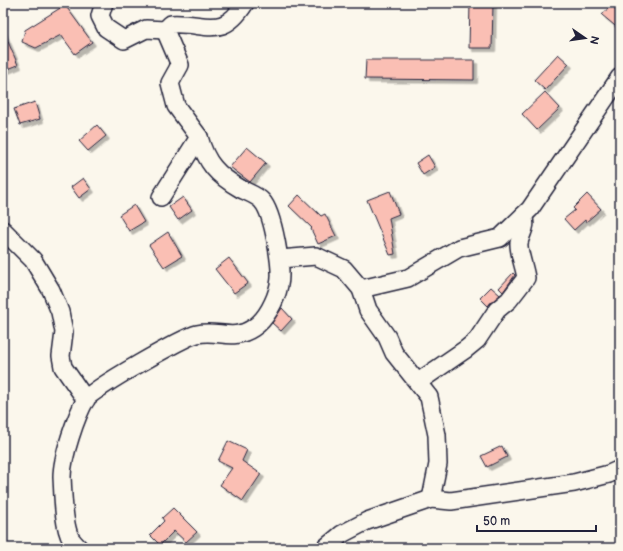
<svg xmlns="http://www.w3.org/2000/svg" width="623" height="551" viewBox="0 0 623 551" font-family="'Balsamiq Sans',sans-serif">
	<defs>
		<filter id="shadow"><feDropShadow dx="3.5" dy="3.5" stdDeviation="0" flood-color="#0004"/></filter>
	</defs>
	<rect width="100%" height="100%" fill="#fbf7ec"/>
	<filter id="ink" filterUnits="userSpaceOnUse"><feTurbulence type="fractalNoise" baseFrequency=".025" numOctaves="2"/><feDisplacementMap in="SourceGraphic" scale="8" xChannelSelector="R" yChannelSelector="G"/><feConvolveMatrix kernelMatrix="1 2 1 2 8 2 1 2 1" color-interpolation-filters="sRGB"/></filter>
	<g filter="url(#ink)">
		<g fill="#fabfb4" stroke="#22223b" filter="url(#shadow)">
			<polygon points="470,3 493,3 492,48 469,48"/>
			<polygon points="65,5 92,42 75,54 61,35 36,48 22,42 25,30"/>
			<polygon points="611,5 620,13 620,30 602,15"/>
			<polygon points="3,30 18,65 3,71"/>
			<polygon points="558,54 569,64 545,90 534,80"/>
			<polygon points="366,60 474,60 474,80 365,79"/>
			<polygon points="545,92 560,108 537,130 522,114"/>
			<polygon points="35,102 40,119 20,125 14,109"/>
			<polygon points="97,125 106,136 88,151 79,141"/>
			<polygon points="247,147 266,163 250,182 230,167"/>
			<polygon points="428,155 435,167 423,175 416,163"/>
			<polygon points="83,178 91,189 79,198 71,187"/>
			<polygon points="390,191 399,214 389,218 395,254 390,255 367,200"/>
			<polygon points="587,194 601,209 586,222 585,220 574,230 564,219 575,210 573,208"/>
			<polygon points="299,195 321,216 325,214 336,236 318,244 311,229 312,228 289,206"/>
			<polygon points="183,197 192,210 178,220 169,207"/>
			<polygon points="134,205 144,222 129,231 119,215"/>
			<polygon points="168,232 182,256 164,267 149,245"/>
			<polygon points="229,258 248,283 234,293 215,269"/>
			<polygon points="513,273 515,275 503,292 499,288"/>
			<polygon points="491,287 500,295 488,306 480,298"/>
			<polygon points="282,308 292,319 281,331 272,323"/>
			<polygon points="228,441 247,450 242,461 261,474 243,501 220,485 232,468 218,461"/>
			<polygon points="502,446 507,457 487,467 481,456"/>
			<polygon points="173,508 197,532 186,542 174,531 160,545 150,535 164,521 162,518"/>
		</g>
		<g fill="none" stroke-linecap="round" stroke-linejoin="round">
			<g stroke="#22223b" stroke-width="20">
				<g id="street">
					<polyline points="104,3 100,16 106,28 124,40 146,29 165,30"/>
					<path d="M161,197L199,137L176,106L170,83L180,65L165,30L171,24C207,22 222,40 245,3"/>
					<polyline points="3,230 33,260 51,290 60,312 64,332 61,356 63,367 86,400"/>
					<polyline points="280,259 316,256 344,269 361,289 368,310 387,337 394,353 429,397 437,435 438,464 431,499"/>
					<polyline points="361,289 408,278 459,248 500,238 530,209 620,77"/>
					<path d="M418,382L466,349L477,340L497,310L509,300L526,278C525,269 518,251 519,243C521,232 528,227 523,216"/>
					<path d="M79,548C76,545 73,542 71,539C63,526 63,492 62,477C62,457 76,416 86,399C92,389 184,337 197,334C218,329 232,342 253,328C266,320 276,300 279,285C283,269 273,213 262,201C258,196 247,192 241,189C217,175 206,163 199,137"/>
					<polyline points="325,548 342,534 367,521 431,499 451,501 574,483 609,474 620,469"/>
				</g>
			</g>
			<use href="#street" stroke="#fbf7ec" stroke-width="17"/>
		</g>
	</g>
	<rect width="623" height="551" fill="none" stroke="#fbf7ec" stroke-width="16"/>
	<rect x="8" y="8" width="607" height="535" fill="none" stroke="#22223b" stroke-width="1.5" filter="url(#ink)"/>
	<g transform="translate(585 38) rotate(103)" stroke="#fbf7ec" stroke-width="3" paint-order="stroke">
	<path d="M0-3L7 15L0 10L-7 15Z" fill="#22223b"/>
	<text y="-6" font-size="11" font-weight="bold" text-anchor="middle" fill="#22223b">N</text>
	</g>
	<path d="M477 525v6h119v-6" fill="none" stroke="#22223b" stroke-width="2"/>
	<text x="483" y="525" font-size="12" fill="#22223b" stroke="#fbf7ec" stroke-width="3" paint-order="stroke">50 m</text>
</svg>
